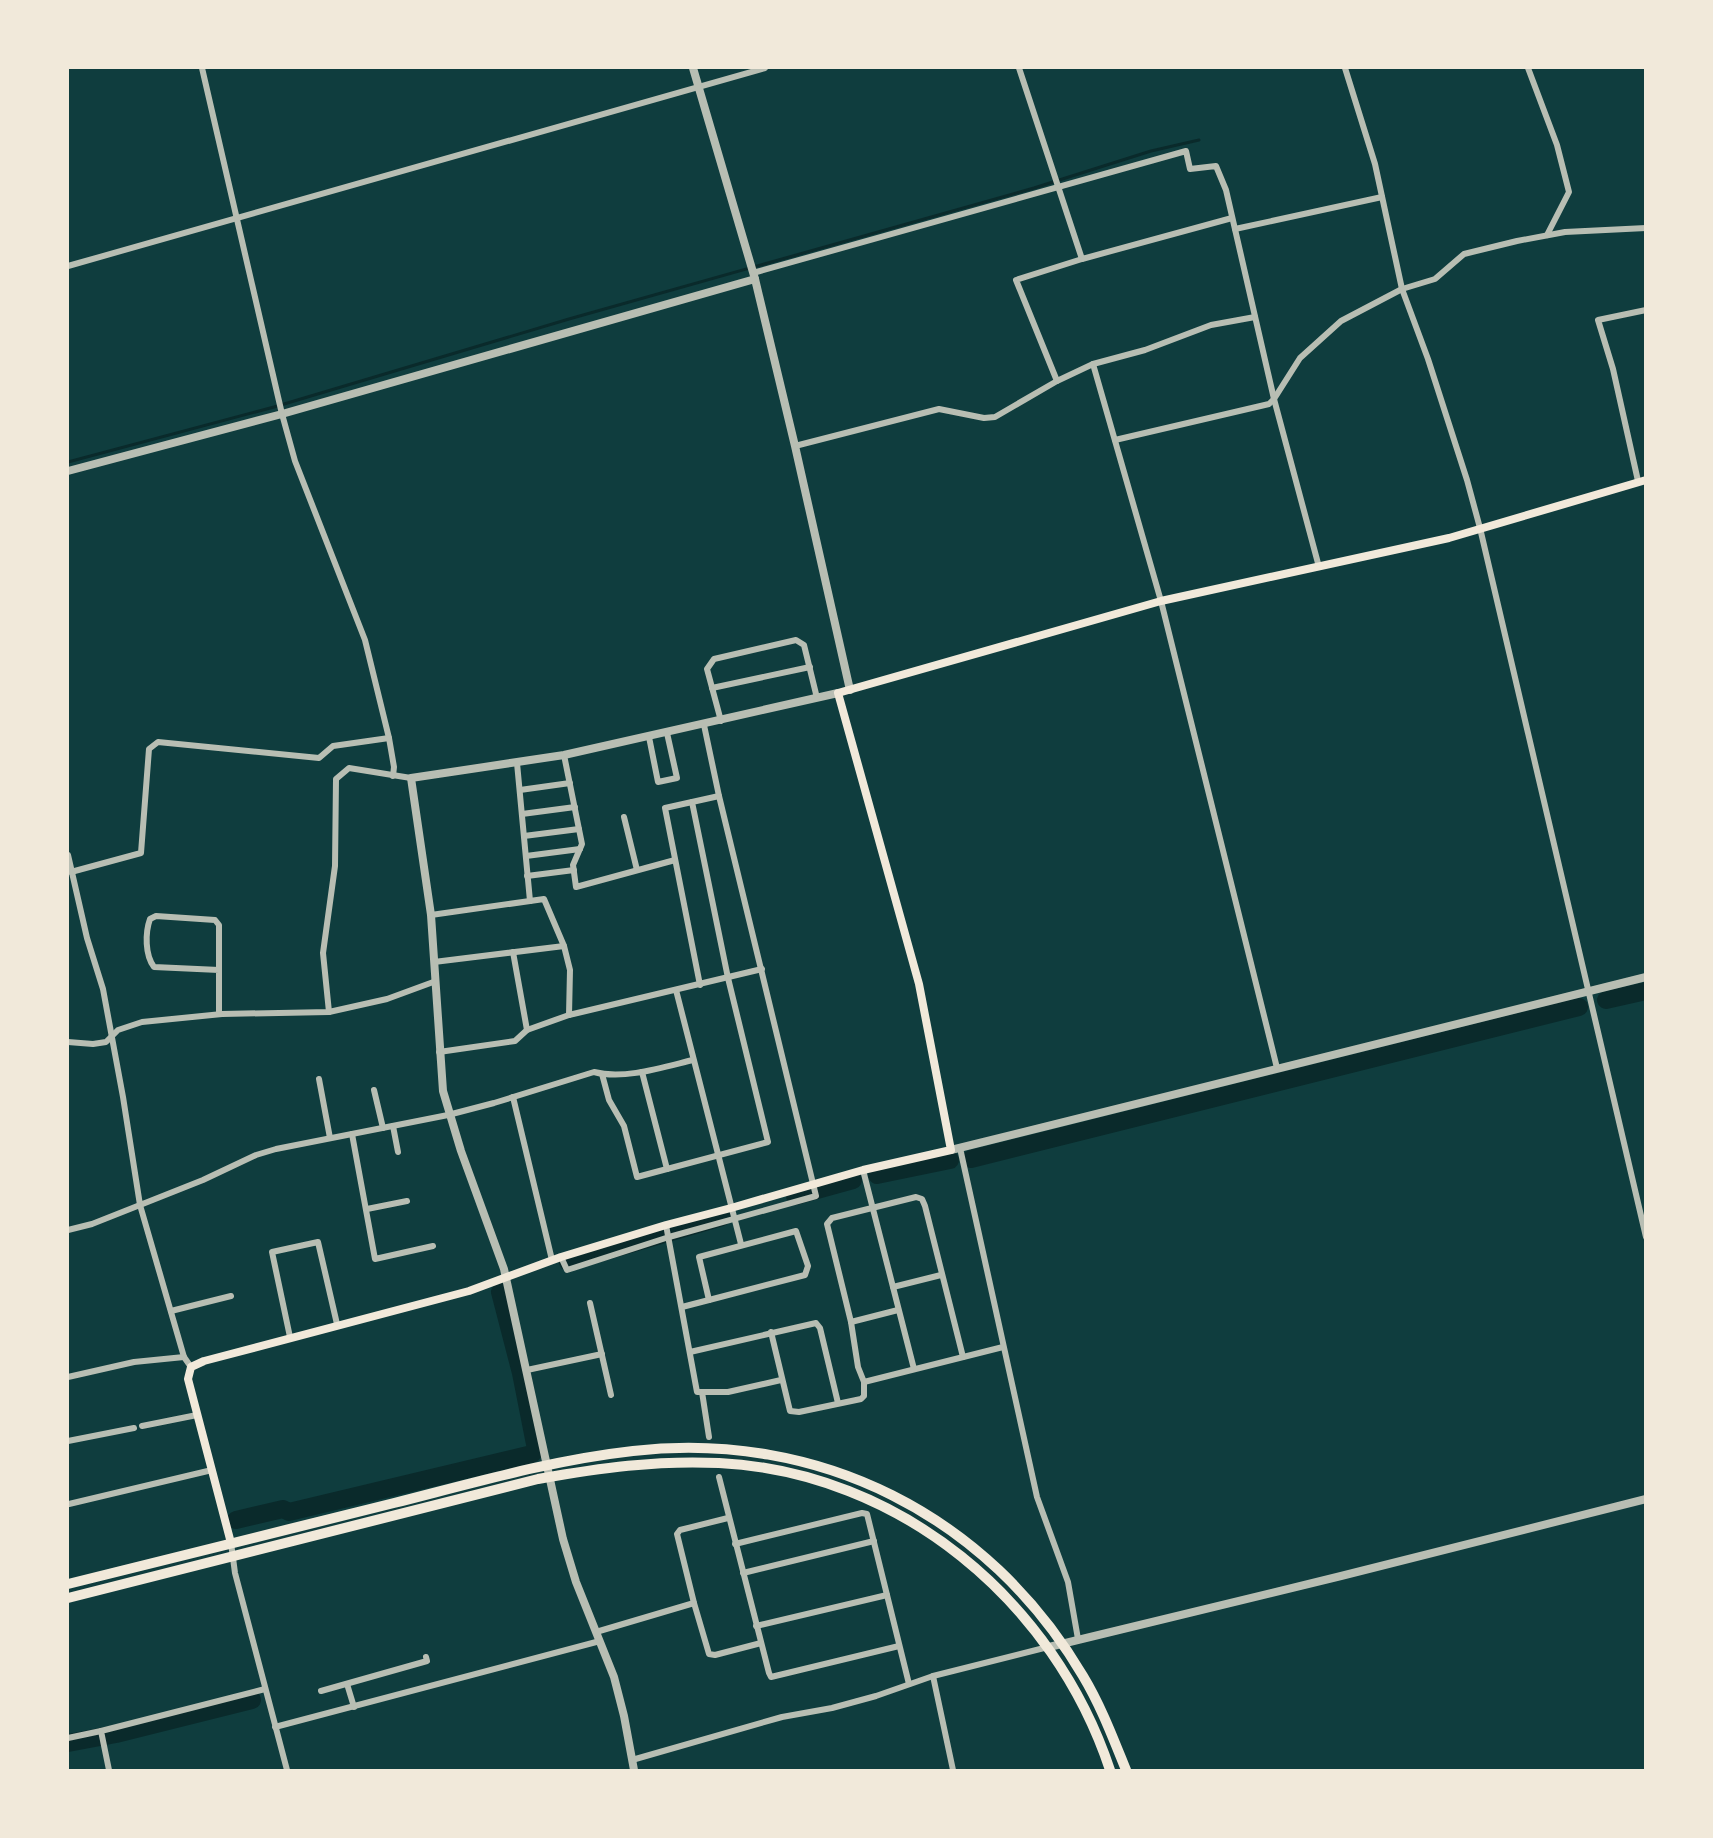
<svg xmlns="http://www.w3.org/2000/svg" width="1713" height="1838" viewBox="0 0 1713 1838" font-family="Barlow,sans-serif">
	<rect width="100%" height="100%" fill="#0f3d3e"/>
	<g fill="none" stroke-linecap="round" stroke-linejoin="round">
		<polyline stroke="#0a2a2b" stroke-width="3" points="68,462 274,407 569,319 1034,188 1151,151 1199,140"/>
		<g stroke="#0a2a2b" stroke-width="18">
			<polyline points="1606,1000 1646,991"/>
			<polyline points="971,1159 1579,1007"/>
			<polyline points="877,1175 950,1160"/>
			<polyline points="795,1196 853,1180"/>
			<polyline points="568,1262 722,1217"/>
			<polyline points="236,1520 283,1509 289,1512 532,1454 536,1449 521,1373 500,1292"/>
			<polyline points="68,1743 116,1734 252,1700"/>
		</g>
		<g stroke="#b8beb3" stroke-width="6">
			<polyline points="202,68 282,414 295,461 365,640 389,738 394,767 393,776"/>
			<polyline points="1019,68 1082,259"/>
			<polyline points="1345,68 1375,164 1402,289 1428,359 1467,480 1480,528 1646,1237"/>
			<polyline points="1528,68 1557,145 1569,192 1547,235"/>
			<polyline points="1235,229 1382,197"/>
			<polyline points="68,266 765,68"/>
			<polyline points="753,273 1186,151 1190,169 1216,166 1226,190 1274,399 1319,567"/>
			<polyline points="1093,364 1161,601 1277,1068"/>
			<polyline points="1057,381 1016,280 1082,259 1232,218"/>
			<polyline points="1115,440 1269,404 1274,399 1300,358 1341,321 1402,289 1435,279 1464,254 1517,241 1565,232 1646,228"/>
			<polyline points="795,446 939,409 984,418 995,417 1057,381 1093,364 1145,350 1211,325 1255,317"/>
			<polyline points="1638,481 1613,369 1598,320 1646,310"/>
			<polyline points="712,688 810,667"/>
			<polyline points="721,721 707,669 714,659 796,640 804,645 817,698"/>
			<polyline points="649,737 658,782 677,778 667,733"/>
			<polyline points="564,755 582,844 573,865 576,887 675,860"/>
			<polyline points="517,763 530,901"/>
			<polyline points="520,790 570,783"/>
			<polyline points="692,802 665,808 700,985"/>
			<polyline points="522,814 575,807"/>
			<polyline points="624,817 637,870"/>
			<polyline points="524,836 579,829"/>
			<path d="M68,855L87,938L103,989L123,1097L140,1205L203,1180L256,1155L276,1149L448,1115L494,1103L594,1072C624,1080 664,1067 693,1060"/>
			<polyline points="526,856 580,849"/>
			<polyline points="71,872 141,853 149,749 158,742 319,758 333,746 389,738"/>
			<polyline points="527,876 574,870"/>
			<polyline points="431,915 544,899 564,946 570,970 569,1015"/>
			<polyline points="513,952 527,1030"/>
			<polyline points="434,962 564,946"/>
			<path d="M219,970L154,967C145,955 145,933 150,919L156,916L215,920L219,925V1014"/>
			<polyline points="676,990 741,1244"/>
			<polyline points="329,1012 323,953 335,866 336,779 349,768 411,778"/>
			<polyline points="68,1042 93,1044 106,1042 118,1030 142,1022 222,1014 329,1012 387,999 436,981"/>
			<polyline points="439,1052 515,1041 527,1030 569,1015 762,969"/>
			<polyline points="642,1072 667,1169"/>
			<polyline points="602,1074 609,1100 624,1126 637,1177 768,1142 728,978 692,802 719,796"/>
			<polyline points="319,1079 330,1138"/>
			<polyline points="374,1090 383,1128"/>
			<polyline points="513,1097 552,1260"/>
			<polyline points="393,1126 398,1152"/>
			<polyline points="352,1134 375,1259 433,1246"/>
			<polyline points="960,1148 1037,1497 1068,1582 1078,1639"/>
			<polyline points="863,1170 914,1369"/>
			<polyline points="367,1209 407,1201"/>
			<polyline points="666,1225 697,1392 728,1392 781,1380"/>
			<polyline points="68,1230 92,1224 140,1205 184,1357 191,1367"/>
			<polygon points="796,1231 808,1266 805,1275 709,1300 699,1257"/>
			<polyline points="561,1257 567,1270 669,1237 816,1196 719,796 704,725"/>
			<polyline points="893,1287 941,1275"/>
			<polyline points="590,1303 611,1395"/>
			<polyline points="682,1307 709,1300"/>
			<polyline points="171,1311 231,1296"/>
			<polyline points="851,1322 898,1310"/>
			<polyline points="771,1332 790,1411 799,1412 861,1399 864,1396 864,1382 858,1367 851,1322 827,1224 832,1218 916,1197 922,1199 925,1206 963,1357"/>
			<polyline points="290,1337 272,1252 318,1242 337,1324"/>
			<polyline points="690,1352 816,1323 820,1328 838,1403"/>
			<polyline points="527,1370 602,1354"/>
			<polyline points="68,1377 134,1362 184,1357"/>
			<polyline points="864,1382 1003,1347"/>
			<polyline points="702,1392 709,1437"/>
			<polyline points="142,1426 197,1415"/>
			<polyline points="68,1441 134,1428"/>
			<polyline points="719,1477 769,1673 771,1677 899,1646"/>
			<polyline points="69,1504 212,1470"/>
			<polyline points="728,1518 680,1530 677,1534 694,1603 709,1654 715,1655 761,1643"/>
			<polyline points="231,1543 235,1573 287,1770"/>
			<polyline points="735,1544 862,1513 867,1514 909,1684"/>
			<polyline points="743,1573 874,1541"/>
			<polyline points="756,1626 887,1595"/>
			<polyline points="596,1632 694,1603"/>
			<polyline points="933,1676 953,1770"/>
			<polyline points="347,1684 354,1707"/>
			<polyline points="321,1691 427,1661 426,1657"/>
			<polyline points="275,1727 600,1641"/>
			<polyline points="68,1738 101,1731"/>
			<polyline points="632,1760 782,1717 832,1708 876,1696 933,1676 1048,1647"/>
			<polyline points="109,1770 101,1731 265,1689"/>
		</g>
		<g stroke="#b8beb3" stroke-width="8">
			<polyline points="693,68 755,279 795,446 850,690"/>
			<polyline points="68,471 282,414 755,279"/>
			<polyline points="951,1150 1646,977"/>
			<polyline points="1049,1647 1341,1576 1646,1499"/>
			<polyline points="634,1770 624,1716 614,1677 576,1582 563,1539 504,1269 461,1151 443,1091 431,915 411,778 564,755 838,693"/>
		</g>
		<polyline stroke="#f1e9da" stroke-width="8" points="231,1543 188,1379 191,1367 204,1361 469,1291 561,1257 666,1225 731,1208 863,1170 951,1150 919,984 838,693 1161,601 1449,538 1646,480"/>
		<g stroke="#f1e9da" stroke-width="10">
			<path d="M68,1584C176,1557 285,1530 394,1503C473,1483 552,1460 633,1451C819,1430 988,1515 1083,1676C1101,1706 1113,1738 1126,1770"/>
			<path d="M68,1598L538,1479C600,1468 656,1460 719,1463C900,1472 1054,1601 1110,1770"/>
		</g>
	</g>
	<rect width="1713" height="1838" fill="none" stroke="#f1e9da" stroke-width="138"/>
</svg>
